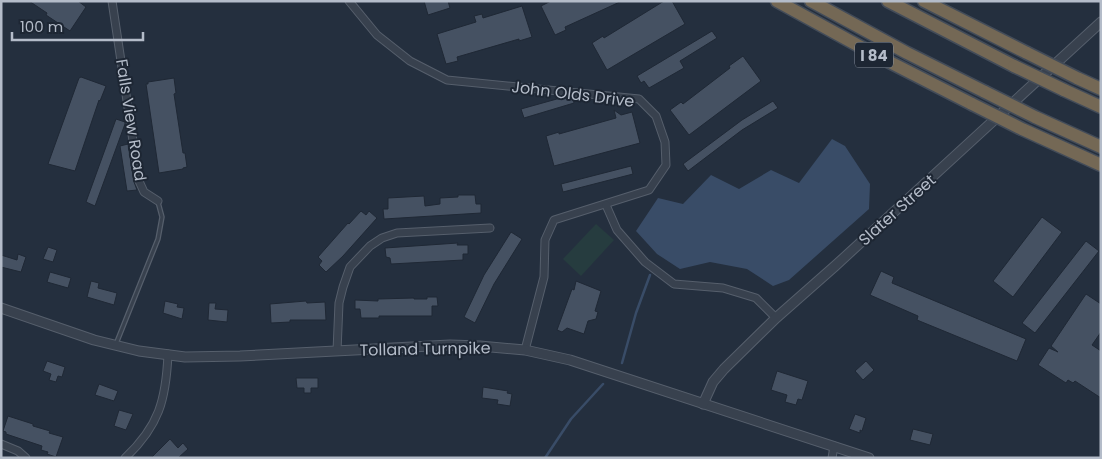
<svg xmlns="http://www.w3.org/2000/svg" width="1102" height="459" viewBox="0 0 1102 459" font-family="Poppins,sans-serif">
	<rect width="100%" height="100%" fill="#242f3e"/>
	<polygon fill="#263c3f" points="596,224 614,240 581,276 563,259"/>
	<polygon fill="#394c67" points="832,139 845,146 870,184 869,209 789,280 773,286 747,269 710,262 680,269 657,254 636,231 658,198 683,204 711,175 739,189 771,170 799,183"/>
	<g fill="none" stroke-linecap="round" stroke-linejoin="round">
		<g stroke="#394c67" stroke-width="2.5">
			<polyline points="622,363 636,313 650,275"/>
			<polyline points="545,458 571,419 603,384"/>
		</g>
	</g>
	<g fill="#455162" stroke="#1f2835">
		<polygon points="29,1 78,1 86,7 70,31 46,15 47,13"/>
		<polygon points="424,1 448,1 450,8 428,15"/>
		<polygon points="551,1 622,1 565,27 566,30 555,35 541,6"/>
		<polygon points="664,1 672,1 685,24 607,70 592,43 603,36 604,38"/>
		<polygon points="522,6 532,37 519,41 519,39 457,57 458,61 446,64 437,34 476,22 474,16 482,14 483,18"/>
		<polygon points="712,31 717,38 680,61 684,68 649,88 644,81 641,83 637,76"/>
		<polygon points="743,56 761,81 689,135 670,110 681,102 683,104 730,68 729,66"/>
		<polygon points="81,77 106,86 100,101 99,100 75,171 48,164 79,78"/>
		<polygon points="174,78 176,93 174,94 183,153 185,153 187,167 183,168 183,169 159,173 146,84 148,84 148,82"/>
		<polygon points="564,97 573,98 574,103 524,118 521,109"/>
		<polygon points="773,101 778,108 742,130 688,171 683,164 742,120"/>
		<polygon points="614,110 621,115 632,112 640,143 554,166 546,136 559,132 559,134 616,118"/>
		<polygon points="116,119 125,122 125,124 95,206 86,202"/>
		<polygon points="128,144 134,182 137,190 127,191 120,146"/>
		<polygon points="631,166 633,174 563,192 561,184"/>
		<polygon points="458,195 475,195 476,204 481,204 481,213 384,219 383,209 388,209 388,198 424,196 425,206 440,204 440,198 458,197"/>
		<polygon points="361,211 366,215 369,211 377,218 343,256 326,272 319,265 322,261 318,257 348,223 349,224"/>
		<polygon points="1042,217 1062,232 1013,297 993,281"/>
		<polygon points="511,232 522,239 494,284 475,323 464,317 484,275"/>
		<polygon points="1086,241 1099,251 1035,333 1022,323"/>
		<polygon points="458,243 457,245 468,245 468,254 463,254 463,260 391,264 390,258 386,257 385,248"/>
		<polygon points="48,247 57,250 53,262 43,259"/>
		<polygon points="18,254 26,257 21,272 1,267 1,255 17,260"/>
		<polygon points="881,271 894,277 892,283 1026,339 1017,361 917,320 918,316 870,295"/>
		<polygon points="50,272 71,278 68,288 47,282"/>
		<polygon points="91,281 99,283 98,288 117,293 114,305 87,297"/>
		<polygon points="576,281 601,291 595,311 598,312 596,319 588,321 584,334 567,328 562,332 557,330 572,289 574,290"/>
		<polygon points="1086,294 1101,304 1101,332 1092,345 1101,351 1101,398 1075,381 1073,383 1068,380 1066,383 1038,365 1049,348 1058,352 1051,346"/>
		<polygon points="427,297 437,297 438,306 432,306 432,316 379,316 379,318 361,318 360,309 355,309 355,300 378,301 378,299 414,298 414,299 427,299"/>
		<polygon points="165,301 178,304 177,307 184,308 182,319 163,313"/>
		<polygon points="306,301 307,303 325,302 326,320 290,320 290,322 271,323 270,304"/>
		<polygon points="209,303 216,303 215,309 228,310 227,322 208,320"/>
		<polygon points="47,361 65,367 62,377 58,376 56,382 49,380 51,374 43,371"/>
		<polygon points="866,361 874,370 863,380 855,371"/>
		<polygon points="777,371 808,381 802,400 798,399 796,405 785,402 787,395 771,390"/>
		<polygon points="296,378 318,378 318,388 311,388 311,393 304,393 304,388 297,388"/>
		<polygon points="99,384 118,391 114,401 95,395"/>
		<polygon points="483,387 508,391 507,393 512,394 510,406 497,404 498,400 482,398"/>
		<polygon points="119,410 133,414 126,430 114,426"/>
		<polygon points="855,414 866,418 862,431 860,430 860,433 849,429"/>
		<polygon points="8,416 33,424 33,426 50,431 49,433 63,437 56,457 47,454 48,452 41,450 42,446 6,434 6,432 3,431"/>
		<polygon points="913,429 933,434 930,445 910,440"/>
		<polygon points="170,439 178,448 183,443 188,449 178,458 151,458"/>
	</g>
	<g fill="none" stroke-linecap="round" stroke-linejoin="round">
		<g stroke="#565f6c" stroke-width="5.5">
			<polyline id="service" points="116,344 158,239 162,217 158,202"/>
		</g>
		<g stroke="#565f6c" stroke-width="9">
			<g id="minor">
				<polyline points="112,1 139,181 144,192 158,201"/>
				<polyline points="349,1 377,35 410,61 447,80 639,99 656,116 665,142 666,165 649,190 554,220 545,240 544,277 525,350"/>
				<polyline points="606,205 617,230 645,262 674,284 723,288 756,298 776,318"/>
				<polyline points="337,351 339,303 343,287 350,267 370,246 382,238 397,233 490,228"/>
				<polyline points="1,444 18,451 26,458"/>
				<path d="M125,458C159,426 166,400 168,354"/>
				<polyline points="832,458 834,446"/>
			</g>
		</g>
		<g stroke="#565f6c" stroke-width="11">
			<g id="tertiary">
				<polyline points="1,308 94,340 139,351 185,357 240,356 450,345 480,346 525,350 570,360 869,458"/>
				<polyline points="703,404 713,382 724,369 776,318 835,266 1101,22"/>
			</g>
		</g>
		<g stroke="#434c59" stroke-width="15">
			<g id="motorway">
				<polyline points="777,1 870,52 972,104"/>
				<polyline points="811,1 907,53 985,92"/>
				<polyline points="888,1 1014,66"/>
				<polyline points="924,1 1027,53"/>
				<polyline points="1077,78 1101,89"/>
				<polyline points="1064,90 1101,107"/>
				<polyline points="1035,117 1101,147"/>
				<polyline points="1022,129 1101,165"/>
			</g>
		</g>
		<use href="#service" stroke="#38414e" stroke-width="3"/>
		<use href="#minor" stroke="#38414e" stroke-width="7"/>
		<use href="#tertiary" stroke="#38414e" stroke-width="9"/>
		<use href="#motorway" stroke="#746855" stroke-width="12"/>
		<g stroke="#434c59" stroke-width="15" stroke-linecap="butt">
			<g id="motorway-bridge">
				<polyline points="1027,53 1077,78"/>
				<polyline points="1014,66 1064,90"/>
				<polyline points="985,92 1035,117"/>
				<polyline points="972,104 1022,129"/>
			</g>
		</g>
		<use href="#motorway-bridge" stroke="#746855" stroke-width="12"/>
	</g>
	<g text-anchor="middle" dominant-baseline="central" stroke-width="4" stroke-linejoin="round" paint-order="stroke">
		<rect fill="#1d2633" stroke="#878f9c" stroke-width="1" x="855" y="42.5" width="38" height="25" rx="4"/>
		<g font-size="15" font-weight="bold" fill="#b4bcc9">
			<text x="874" y="55">I 84</text>
		</g>
		<g font-size="16" fill="#b4bcc9" stroke="#1d2633">
			<text transform="translate(573 94) rotate(7)">John Olds Drive</text>
			<text transform="translate(131 120) rotate(81)">Falls View Road</text>
			<text transform="translate(897 210) rotate(-42)">Slater Street</text>
			<text transform="translate(425 349) rotate(-1)">Tolland Turnpike</text>
		</g>
	</g>
	<rect width="1102" height="459" fill="none" stroke="#b4bcc9" stroke-width="5"/>
	<path d="M12 32v8h131v-8" fill="none" stroke="#b4bcc9" stroke-width="2.5"/>
	<text x="20" y="32" font-size="15" fill="#b4bcc9" stroke="#1d2633" stroke-width="4" paint-order="stroke">100 m</text>
</svg>
